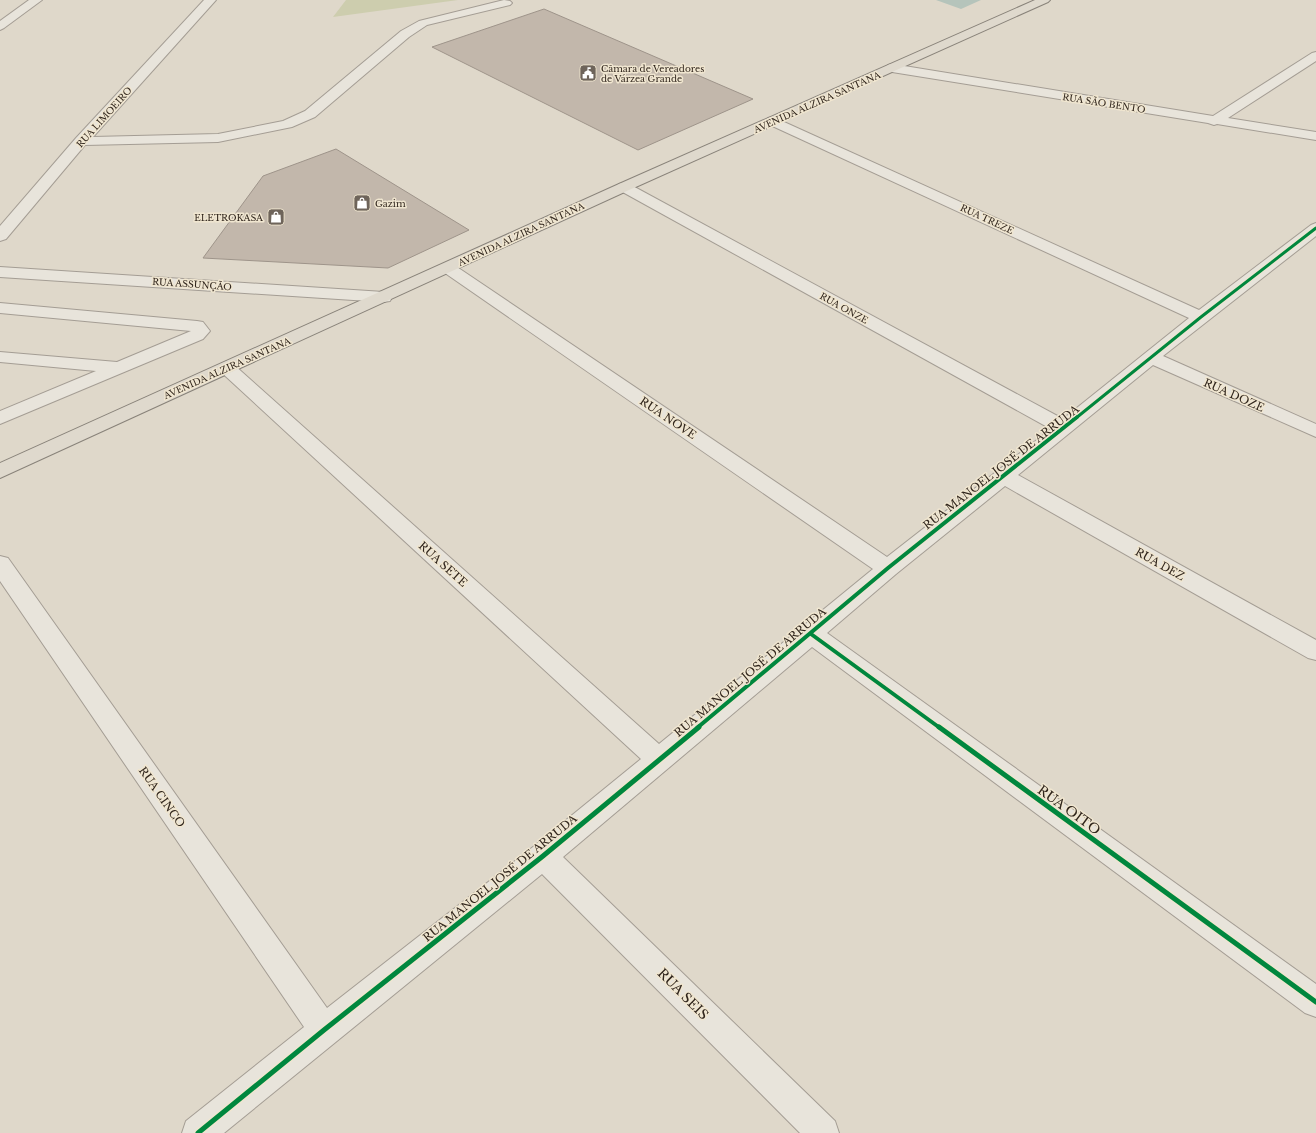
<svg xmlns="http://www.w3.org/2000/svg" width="1316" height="1133" viewBox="0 0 1316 1133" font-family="'Libre Baskerville',serif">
	<rect width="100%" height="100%" fill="#dfd8ca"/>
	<polygon fill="#cdcdae" points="346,0 458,0 333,17"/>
	<polygon fill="#b5c4bb" points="936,0 981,0 961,9"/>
	<g fill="#c2b7ab" stroke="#9e948a">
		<polygon points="544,9 753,99 638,150 432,47"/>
		<polygon points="336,149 469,230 388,268 203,258 263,176"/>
	</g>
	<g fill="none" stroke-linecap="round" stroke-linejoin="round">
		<g stroke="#a49d94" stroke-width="2">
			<g id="minor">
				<polygon points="29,0 42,0 4,28 0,30 0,21"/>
				<polygon points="204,0 216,0 93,137 218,134 283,121 305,111 401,31 419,21 504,0 510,1 512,3 510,5 427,25 409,37 315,117 292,127 218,142 85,145 6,239 0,241 0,226 76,138"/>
				<polygon points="1316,52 1316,61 1228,118 1316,132 1316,140 1217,124 1214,125 1208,123 892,72 888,71 886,68 888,65 892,64 1213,116 1312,53"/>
				<polygon points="773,117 1199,310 1311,225 1316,223 1316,236 1163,356 1316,424 1316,437 1153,365 1018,475 1316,640 1316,660 1308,658 1005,486 896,574 827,633 1316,984 1316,1017 1305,1013 812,647 563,857 835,1121 839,1133 800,1133 542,874 224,1133 182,1133 186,1121 304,1027 0,581 0,556 8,558 327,1008 533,847 641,759 221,372 218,368 221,364 227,362 233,364 659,744 873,569 442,271 440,268 442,265 448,263 454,265 887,557 1051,429 619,190 617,187 619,184 624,183 629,184 1063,419 1189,318 768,124 766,121 768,118"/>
				<polygon points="0,267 384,292 390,293 392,297 390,301 384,302 0,277"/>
				<polygon points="0,303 197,321 203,322 210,331 203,339 0,424 0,411 96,371 0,362 0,352 117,362 191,331 0,313"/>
			</g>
		</g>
		<g stroke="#89837a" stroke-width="2">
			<polygon id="major" points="1035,0 1050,0 1048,2 629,190 0,478 0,463 619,184"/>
		</g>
		<use href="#minor" fill="#e8e4db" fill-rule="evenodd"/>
		<use href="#major" fill="#dfd9cd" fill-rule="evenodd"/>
		<g stroke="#f0e6d0" stroke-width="5">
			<polyline id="cycleway-far2" points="1076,418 1201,317 1316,228"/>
		</g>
		<g stroke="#f0e6d0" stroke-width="6">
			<g id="cycleway-far1">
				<polyline points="811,634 940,728"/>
				<polyline points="697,728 888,568 1077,417"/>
			</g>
		</g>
		<g stroke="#f0e6d0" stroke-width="8">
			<g id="cycleway">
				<polyline points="939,727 1316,1002"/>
				<polyline points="198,1133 324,1030 543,856 699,727"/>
			</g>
		</g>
		<use href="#cycleway-far2" stroke="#00873e" stroke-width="3"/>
		<use href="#cycleway-far1" stroke="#00873e" stroke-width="4"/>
		<use href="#cycleway" stroke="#00873e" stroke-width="5"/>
	</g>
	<defs>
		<g id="civic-square" transform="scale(0.9)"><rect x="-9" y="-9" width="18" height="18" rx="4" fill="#6e645a" stroke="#f0e6d0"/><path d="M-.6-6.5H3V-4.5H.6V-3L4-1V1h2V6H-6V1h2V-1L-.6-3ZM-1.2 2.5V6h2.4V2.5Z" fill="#fff"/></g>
		<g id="shop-square" transform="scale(0.9)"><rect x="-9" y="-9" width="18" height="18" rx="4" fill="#6e645a" stroke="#f0e6d0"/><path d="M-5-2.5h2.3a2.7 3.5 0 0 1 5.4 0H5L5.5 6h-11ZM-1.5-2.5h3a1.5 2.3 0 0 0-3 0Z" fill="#fff"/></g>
	</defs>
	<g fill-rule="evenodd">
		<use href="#civic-square" x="588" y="73"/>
		<use href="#shop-square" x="362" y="203"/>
		<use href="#shop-square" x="276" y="217"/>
	</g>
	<g text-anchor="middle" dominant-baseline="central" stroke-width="3" stroke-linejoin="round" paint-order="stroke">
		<g font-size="9" fill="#31261d" stroke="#f0e6d0" text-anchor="start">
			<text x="601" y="68">Câmara de Vereadores<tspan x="601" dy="10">de Várzea Grande</tspan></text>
			<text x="375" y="203">Gazim</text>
			<text x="263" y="217" text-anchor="end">ELETROKASA</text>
		</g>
		<g font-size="9" fill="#31261d" stroke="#f0e6d0">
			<text transform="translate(817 102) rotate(-24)">AVENIDA ALZIRA SANTANA</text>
			<text transform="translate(1104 103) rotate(9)">RUA SÃO BENTO</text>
			<text transform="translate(104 117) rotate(-48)">RUA LIMOEIRO</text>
			<text transform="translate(987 219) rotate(25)">RUA TREZE</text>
			<text transform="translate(521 234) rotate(-25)">AVENIDA ALZIRA SANTANA</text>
			<text transform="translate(192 284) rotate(4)">RUA ASSUNÇÃO</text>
			<text transform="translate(844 308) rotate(29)">RUA ONZE</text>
			<text transform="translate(227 368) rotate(-24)">AVENIDA ALZIRA SANTANA</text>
		</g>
		<g font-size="11" fill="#31261d" stroke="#f0e6d0">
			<text transform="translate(1234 395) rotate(24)">RUA DOZE</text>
			<text transform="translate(668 418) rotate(34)">RUA NOVE</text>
			<text transform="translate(1001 467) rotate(-38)">RUA MANOEL JOSÉ DE ARRUDA</text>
			<text transform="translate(443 564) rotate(42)">RUA SETE</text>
			<text transform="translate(1160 564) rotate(29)">RUA DEZ</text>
			<text transform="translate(750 672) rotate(-40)">RUA MANOEL JOSÉ DE ARRUDA</text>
			<text transform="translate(162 797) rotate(55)">RUA CINCO</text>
			<text transform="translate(500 878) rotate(-39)">RUA MANOEL JOSÉ DE ARRUDA</text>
		</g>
		<g font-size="13" fill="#31261d" stroke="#f0e6d0">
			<text transform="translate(1069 810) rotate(36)">RUA OITO</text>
			<text transform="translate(683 994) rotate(45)">RUA SEIS</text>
		</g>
	</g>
</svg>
